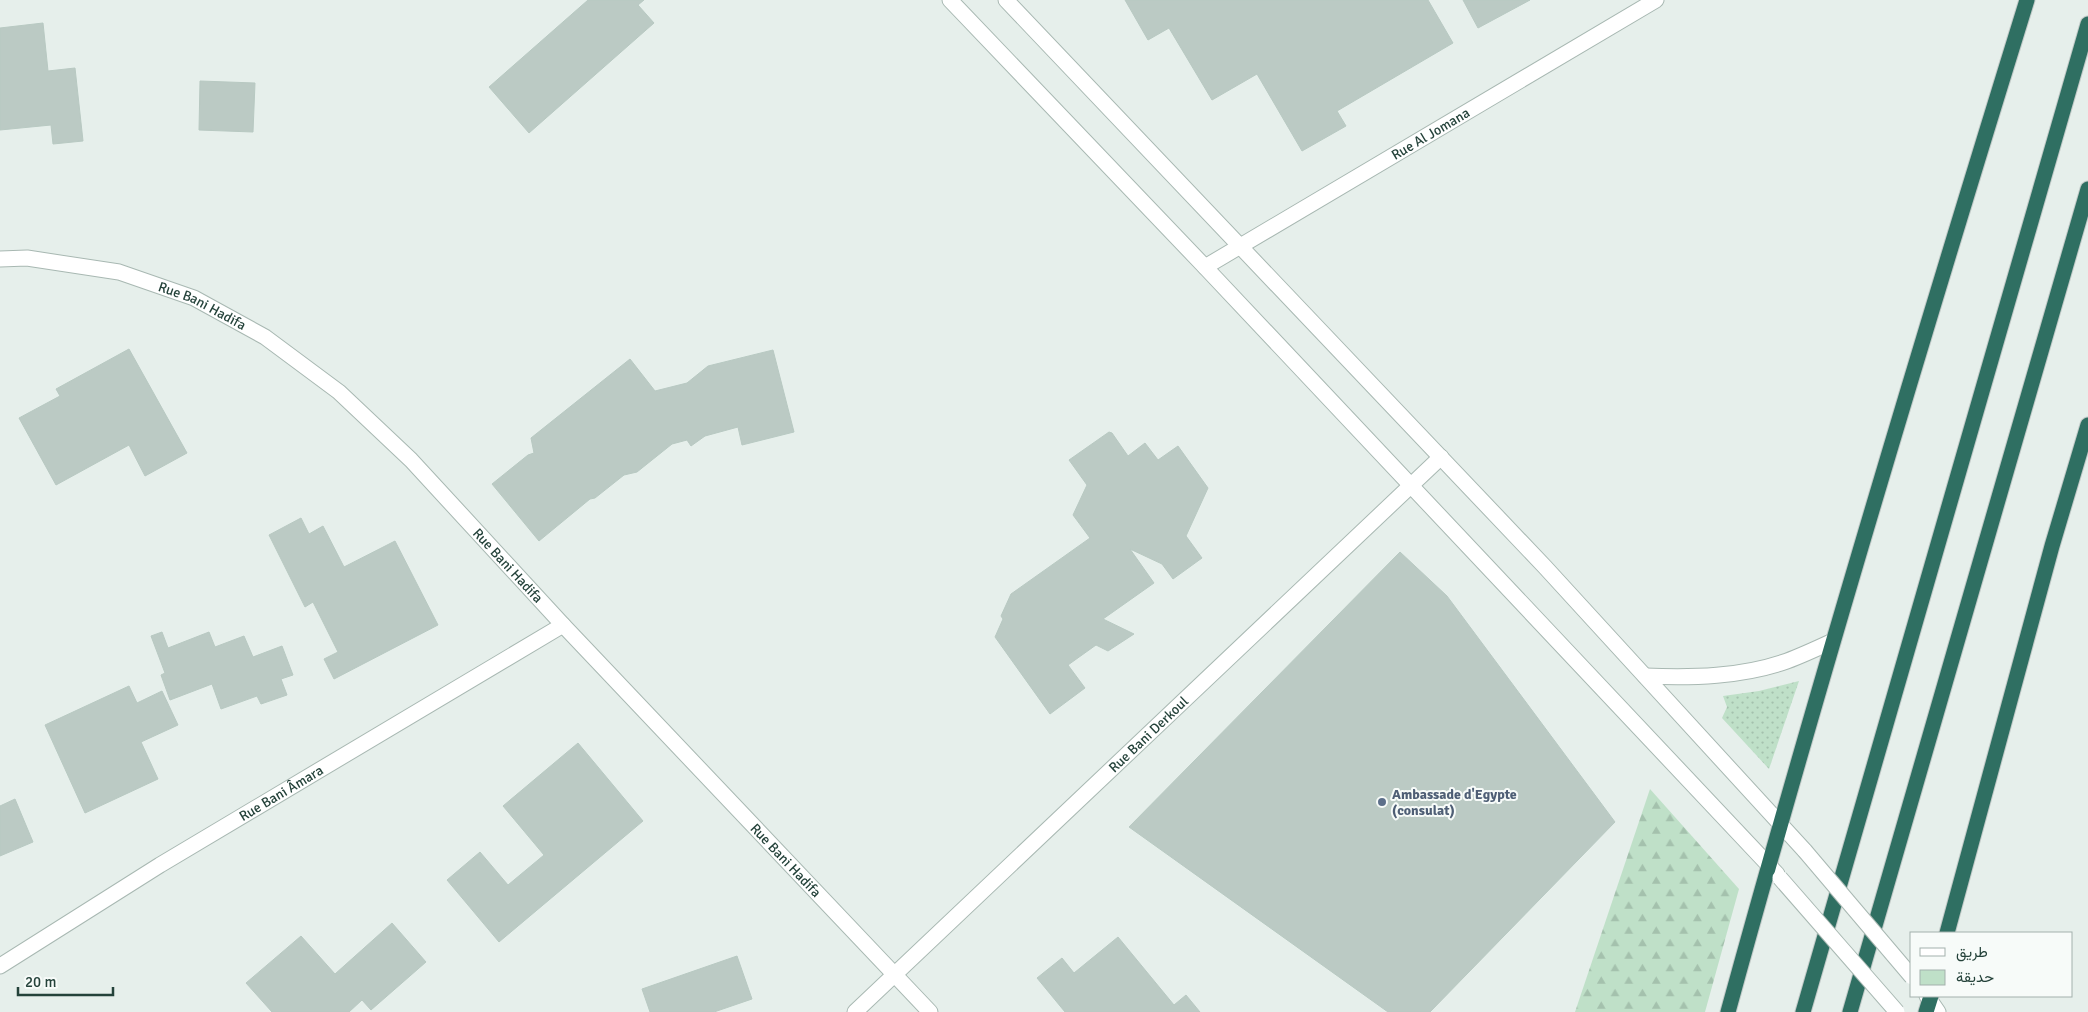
<svg xmlns="http://www.w3.org/2000/svg" width="2088" height="1012" viewBox="0 0 2088 1012" font-family="Signika,Vazirmatn,sans-serif">
	<defs>
		<pattern id="green-dots" width="8" height="8" patternUnits="userSpaceOnUse" patternTransform="scale(1.25)"><rect width="8" height="8" fill="#bfe0c8"/><path d="M2 2h.1M6 6h.1" fill="none" stroke="#a4c1ad" stroke-width="1.8" stroke-linecap="round"/></pattern>
		<pattern id="forest-firs" width="22" height="20" patternUnits="userSpaceOnUse" patternTransform="scale(1.25)"><rect width="22" height="20" fill="#bfe0c8"/><path d="M5 1l3.5 6h-7zM16 11l3.5 6h-7z" fill="#a4c1ad"/></pattern>
	</defs>
	<rect width="100%" height="100%" fill="#e6efeb"/>
	<polygon fill="url(#green-dots)" points="1799,681 1769,769 1722,718 1727,707 1723,696 1759,691"/>
	<polygon fill="url(#forest-firs)" points="1650,789 1739,889 1705,1012 1575,1012"/>
	<g fill="#bbcac4" stroke="#b8c9c2">
		<polygon points="588,0 644,0 638,5 654,23 529,133 489,87"/>
		<polygon points="1125,0 1428,0 1453,43 1337,111 1346,126 1302,151 1257,74 1212,100 1169,28 1148,40"/>
		<polygon points="1463,0 1530,0 1478,28"/>
		<polygon points="43,23 48,71 75,68 83,141 53,144 51,125 0,130 0,28"/>
		<polygon points="200,81 255,83 253,132 199,130"/>
		<polygon points="129,349 187,453 145,476 129,445 56,485 19,418 60,396 56,389"/>
		<polygon points="773,350 794,432 742,445 738,427 705,436 691,446 687,440 672,444 637,472 624,475 595,498 590,499 539,541 492,484 528,455 534,453 531,438 630,359 655,391 687,383 708,366"/>
		<polygon points="1109,432 1112,433 1128,456 1145,443 1158,460 1178,446 1208,488 1186,536 1202,558 1173,579 1162,564 1130,549 1154,583 1103,619 1134,634 1108,651 1096,645 1068,665 1085,688 1050,714 995,637 1003,619 1001,616 1011,594 1090,538 1073,515 1087,485 1069,460"/>
		<polygon points="301,518 309,534 323,526 344,567 395,541 438,625 334,679 324,659 338,652 313,602 305,607 269,535"/>
		<polygon points="1400,552 1447,596 1615,822 1430,1012 1388,1012 1129,827"/>
		<polygon points="162,632 168,648 209,632 215,647 244,636 253,657 282,646 293,675 281,679 287,695 261,704 257,696 221,709 212,684 170,700 161,675 165,673 151,636"/>
		<polygon points="129,686 137,703 162,691 178,725 141,742 158,779 85,813 45,725"/>
		<polygon points="578,743 643,821 499,942 447,880 480,852 508,885 544,855 503,806"/>
		<polygon points="15,799 33,842 0,856 0,806"/>
		<polygon points="392,923 426,962 371,1010 362,1000 349,1012 272,1012 246,983 301,936 335,974"/>
		<polygon points="1118,937 1174,1005 1186,995 1200,1012 1065,1012 1037,978 1062,958 1074,973"/>
		<polygon points="737,956 752,999 714,1012 650,1012 642,989"/>
	</g>
	<g fill="none" stroke-linecap="round" stroke-linejoin="round">
		<g stroke="#a8b8b2" stroke-width="17">
			<g id="minor">
				<polyline points="950,0 1205,267 1777,874"/>
				<polyline points="1006,0 1545,567 1805,851"/>
				<path id="s1" d="M0,259L27,258L119,272L194,298L265,337L339,392L411,460L563,625L930,1012"/>
				<path id="s2" d="M1205,267L1656,0"/>
				<path d="M1645,676C1692,678 1742,677 1787,661C1803,655 1818,648 1833,641"/>
				<path id="s3" d="M0,966L160,865L563,625"/>
				<polyline points="1927,996 1938,1012"/>
				<path id="s4" d="M855,1012L1441,457"/>
			</g>
		</g>
		<g stroke="#c2cac8" stroke-width="17">
			<g id="highway">
				<polyline points="1947,933 2052,546 2088,425"/>
				<path d="M1728,1012C1821,673 1923,336 2027,0"/>
				<polyline points="1803,1012 2088,24"/>
				<polyline points="1850,1012 2088,189"/>
				<polyline points="1926,1012 1931,996"/>
			</g>
		</g>
		<use href="#minor" stroke="#fff" stroke-width="15"/>
		<use href="#highway" stroke="#2f6f62" stroke-width="15"/>
		<g stroke="#a8b8b2" stroke-width="17" stroke-linecap="butt">
			<g id="minor-bridge">
				<polyline points="1805,851 1912,977"/>
				<polyline points="1780,878 1897,1012"/>
			</g>
		</g>
		<use href="#minor-bridge" stroke="#fff" stroke-width="15"/>
	</g>
	<circle fill="#5c6f8a" stroke="#f7fbf9" stroke-width="2" cx="1382" cy="802" r="5"/>
	<g text-anchor="middle" dominant-baseline="central" stroke-width="4" stroke-linejoin="round" paint-order="stroke">
		<g font-size="14" fill="#24423a" stroke="#f7fbf9">
			<text stroke="none"><textPath href="#s2" startOffset="262">Rue Al Jomana</textPath></text>
			<text stroke="none"><textPath href="#s1" startOffset="210">Rue Bani Hadifa</textPath></text>
			<text stroke="none"><textPath href="#s1" startOffset="615">Rue Bani Hadifa</textPath></text>
			<text stroke="none"><textPath href="#s4" startOffset="404">Rue Bani Derkoul</textPath></text>
			<text stroke="none"><textPath href="#s3" startOffset="330">Rue Bani Âmara</textPath></text>
			<text stroke="none"><textPath href="#s1" startOffset="1020">Rue Bani Hadifa</textPath></text>
		</g>
		<g font-size="14" font-weight="bold" fill="#4e5e75" stroke="#f7fbf9" text-anchor="start">
			<text x="1392" y="794">Ambassade d'Egypte<tspan x="1392" dy="16">(consulat)</tspan></text>
		</g>
	</g>
	<rect x="1910" y="932" width="162" height="65" fill="#f7fbf9" stroke="#a3b1ad"/>
	<rect x="1920" y="948" width="25" height="8" fill="#ffffff" stroke="#a3b1ad"/>
	<text x="1956" y="957" font-size="15" fill="#24423a">طريق</text>
	<rect x="1920" y="970" width="25" height="15" fill="#bfe0c8" stroke="#a3b1ad"/>
	<text x="1956" y="982" font-size="15" fill="#24423a">حديقة</text>
	<path d="M18 987v8h95v-8" fill="none" stroke="#24423a" stroke-width="2.5"/>
	<text x="25" y="987" font-size="15" fill="#24423a" stroke="#f7fbf9" stroke-width="4" paint-order="stroke">20 m</text>
</svg>
